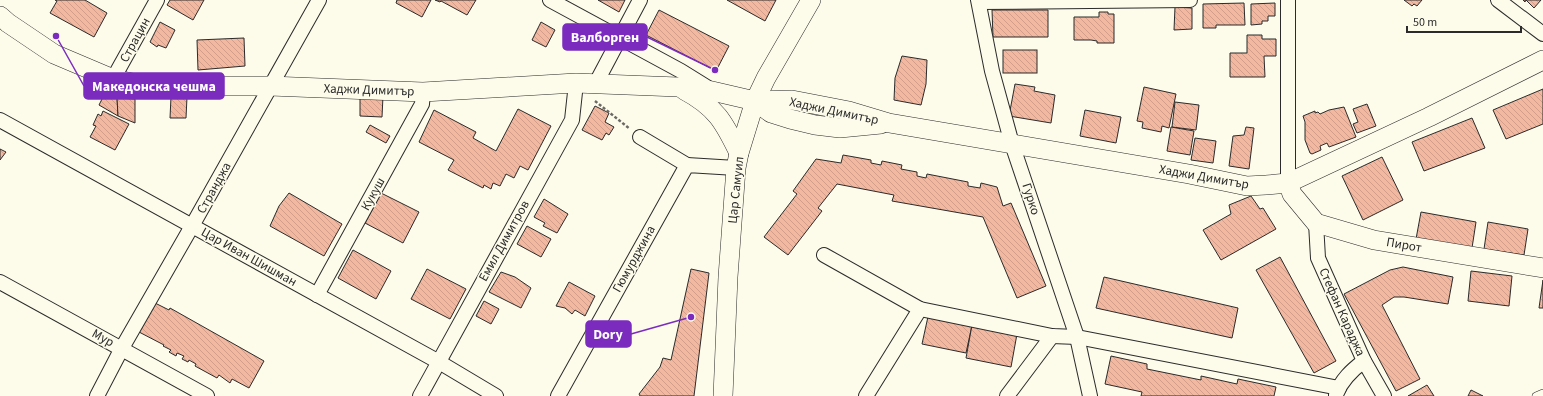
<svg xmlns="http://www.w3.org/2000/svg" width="1543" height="396" viewBox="0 0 1543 396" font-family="'Source Sans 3',sans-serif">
	<defs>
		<pattern id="building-back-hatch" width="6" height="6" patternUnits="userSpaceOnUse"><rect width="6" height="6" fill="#f2b8a0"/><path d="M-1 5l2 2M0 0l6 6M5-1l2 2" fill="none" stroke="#d09e8a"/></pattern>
	</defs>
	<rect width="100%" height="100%" fill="#fdfbea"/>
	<g fill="url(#building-back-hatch)" stroke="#2b2b2b">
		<polygon points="55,0 85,0 107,13 94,37 50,13 57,1"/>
		<polygon points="170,0 204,0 193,20 167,5"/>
		<polygon points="397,0 431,0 422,17 396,3"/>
		<polygon points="435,0 476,0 467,15 441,1 440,2"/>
		<polygon points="598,0 625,0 619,12"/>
		<polygon points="727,0 776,0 765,21"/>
		<polygon points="1404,0 1422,0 1417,6 1414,4 1412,6"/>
		<polygon points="1523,0 1541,0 1534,8 1526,0 1525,2"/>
		<polygon points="1244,3 1245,25 1216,25 1216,28 1203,28 1203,4"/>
		<polygon points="1275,3 1275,16 1268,16 1268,21 1262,21 1262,24 1251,25 1251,4"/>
		<polygon points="1175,7 1192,8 1192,29 1174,30"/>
		<polygon points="659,10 729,46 716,71 646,35"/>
		<polygon points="992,10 1048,10 1048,37 993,37"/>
		<polygon points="1099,12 1108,12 1108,14 1114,14 1114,43 1097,43 1097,41 1091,40 1074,40 1074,17 1099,17"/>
		<polygon points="160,22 175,30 166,48 158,45 157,47 150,42"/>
		<polygon points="541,22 555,30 546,47 532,40"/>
		<polygon points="1247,35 1262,35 1262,39 1276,39 1276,56 1264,56 1265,77 1230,77 1230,53 1247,53"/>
		<polygon points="244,38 245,66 198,70 197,40"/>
		<rect x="1003" y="50" width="34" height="23"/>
		<polygon points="902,56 927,60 926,84 921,105 894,100 895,78"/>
		<polygon points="1015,84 1035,87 1034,91 1055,95 1051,123 1009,116"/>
		<polygon points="1144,87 1176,94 1169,128 1162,126 1161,132 1142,128 1143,122 1137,121"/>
		<polygon points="1543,89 1543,124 1506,139 1493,110"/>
		<polygon points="104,95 117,96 118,116 99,105"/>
		<polygon points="360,95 383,96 382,117 360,116"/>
		<polygon points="171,97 187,97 186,118 170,118"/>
		<polygon points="117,98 135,99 135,123 118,116"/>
		<polygon points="1175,102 1199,105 1196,130 1172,127"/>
		<polygon points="1367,104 1376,126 1357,133 1353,124 1358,122 1353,109"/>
		<polygon points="595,106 609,113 605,122 614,127 609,135 606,133 602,140 582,130"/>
		<polygon points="1344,107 1356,137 1329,147 1327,143 1320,146 1321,150 1312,154 1310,153 1305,140 1305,122 1303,116 1315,111 1315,113 1318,112 1320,114 1329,110"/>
		<polygon points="518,109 551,126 528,170 520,166 514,178 506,174 500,186 493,183 491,189 484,185 483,188 448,170 454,160 419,142 434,110 476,132 473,138 496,151"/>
		<polygon points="1085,110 1121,117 1116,143 1080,136"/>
		<polygon points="103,111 129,124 115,150 90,137 96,126 93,125 98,114 101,116"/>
		<polygon points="1472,118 1485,148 1424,171 1412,142"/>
		<polygon points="370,125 390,136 386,143 366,132"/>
		<polygon points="1171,127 1194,131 1190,155 1167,151"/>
		<polygon points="1246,127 1254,128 1249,169 1229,166 1233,136 1244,135"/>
		<polygon points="1195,138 1216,141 1213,163 1191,160"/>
		<polygon points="0,149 6,152 0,160"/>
		<polygon points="843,155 871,160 871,163 881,165 882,161 902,165 901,169 917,172 917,176 926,178 927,174 968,182 968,186 980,188 981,183 997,187 1003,206 1011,203 1046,286 1017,298 983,217 892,201 894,195 837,184 818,208 822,211 788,255 764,237 797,194 793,191 816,159 841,163"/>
		<polygon points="1382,157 1403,200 1363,220 1342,176"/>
		<polygon points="289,193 342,224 324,256 270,226 279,206"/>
		<polygon points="381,193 419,212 403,243 365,223"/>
		<polygon points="1251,196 1260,209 1263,208 1276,229 1221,260 1203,230 1231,214 1229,205"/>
		<polygon points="544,199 568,214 557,233 543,226 545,223 534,217"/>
		<polygon points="1421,212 1476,222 1472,248 1416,239"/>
		<polygon points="1488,222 1528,229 1524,255 1484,249"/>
		<polygon points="527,226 551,239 541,257 517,244"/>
		<polygon points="353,250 391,271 376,299 338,278"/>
		<polygon points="1280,257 1336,361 1314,373 1256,270"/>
		<polygon points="1403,267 1453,277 1448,304 1404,297 1394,297 1382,305 1420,379 1396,391 1344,294 1390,270"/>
		<polygon points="427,269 466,289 450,319 411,299"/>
		<polygon points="691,269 709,273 694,396 640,396 639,394 660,367 663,358 671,360"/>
		<polygon points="1471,271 1512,276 1509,306 1468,301"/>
		<polygon points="501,272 515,277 531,288 521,308 489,292"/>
		<polygon points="1104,277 1238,308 1232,338 1096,308"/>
		<polygon points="1543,280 1543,308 1539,308"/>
		<polygon points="569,282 595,296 585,316 575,310 572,314 565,308 556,306"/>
		<polygon points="484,301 499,309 491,324 476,316"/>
		<polygon points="153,302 169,310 170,308 264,361 249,388 232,379 230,383 219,375 217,378 195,366 196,364 189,360 188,362 182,359 184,356 177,353 176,356 169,352 171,350 163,346 164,345 139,332"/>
		<polygon points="929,312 973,321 966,353 922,344"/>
		<polygon points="972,325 1017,334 1011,367 966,358"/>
		<polygon points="1111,356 1147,364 1147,369 1201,380 1201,376 1237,384 1238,379 1276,387 1274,396 1141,396 1142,392 1105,384"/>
		<polygon points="1427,385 1434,396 1408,396"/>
		<polygon points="1471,390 1483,396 1468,396"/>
	</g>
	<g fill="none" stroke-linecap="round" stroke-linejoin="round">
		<g stroke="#2b2b2b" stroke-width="8">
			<polyline id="lane" points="1536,396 1543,393"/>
		</g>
		<g stroke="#2b2b2b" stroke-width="16">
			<g id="street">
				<polyline points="550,0 681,71 710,89"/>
				<polyline points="978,0 992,71 1012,144 1077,337 1090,396"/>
				<polyline points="1288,0 1288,183"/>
				<polyline points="1498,0 1543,34"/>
				<polyline points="979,2 1190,0"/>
				<polyline points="113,79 157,0"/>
				<polyline points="596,83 640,0"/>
				<polyline points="0,120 439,362 496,396"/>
				<polyline points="640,137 687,165"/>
				<polyline points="1316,223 1318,258 1364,361 1384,396"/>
				<polyline points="824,255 920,309 1052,336 1077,337 1339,388"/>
				<polyline points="0,282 207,396"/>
				<polyline points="317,295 422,104 423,92"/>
				<path d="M1336,395C1341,380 1352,370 1364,361"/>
				<polyline points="97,396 122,348 192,226 319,0"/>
				<polyline points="420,396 572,120 576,83"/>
				<polyline points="558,396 687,165 736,168"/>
				<polyline points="866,396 920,309"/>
				<polyline points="1007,396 1052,336"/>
			</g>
		</g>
		<g stroke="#2b2b2b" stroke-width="20">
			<g id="secondary">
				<polyline points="0,16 8,23 54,54 113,79 147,86 270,86 423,92 576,83 678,87 712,91 755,101 792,100 849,111 889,123 1189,174 1247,186 1266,185 1288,183 1429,117 1543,60"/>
				<path d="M684,90C716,107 724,122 739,153"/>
				<polyline points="755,101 771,113 790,119 815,125 840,128 881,124"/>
				<polyline points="1288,183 1292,194 1316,223 1374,240 1543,268"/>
				<polyline points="723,396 728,277 736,168 739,153 755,101 766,78 811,0"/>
			</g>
		</g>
		<polyline stroke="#6a6964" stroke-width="2.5" stroke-dasharray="3 2" stroke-linecap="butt" points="595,101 630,129"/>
		<use href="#lane" stroke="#fdfbea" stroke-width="7"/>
		<use href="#street" stroke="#fdfbea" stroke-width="14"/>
		<use href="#secondary" stroke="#fdfbea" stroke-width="19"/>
	</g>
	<g text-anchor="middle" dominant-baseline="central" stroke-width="3" stroke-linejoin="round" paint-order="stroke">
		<g font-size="13" fill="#2b2b2b" stroke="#fdfbea">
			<text transform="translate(135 40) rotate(-61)">Страцин</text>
			<text transform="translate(369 90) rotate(2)">Хаджи Димитър</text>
			<text transform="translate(834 111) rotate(12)">Хаджи Димитър</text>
			<text transform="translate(1204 177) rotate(10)">Хаджи Димитър</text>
			<text transform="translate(214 188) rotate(-61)">Странджа</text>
			<text transform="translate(736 190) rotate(-84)">Цар Самуил</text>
			<text transform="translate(373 194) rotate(-61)">Кукуш</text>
			<text transform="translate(1031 199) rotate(72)">Гурко</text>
			<text transform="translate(504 241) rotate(-61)">Емил Димитров</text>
			<text transform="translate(1404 245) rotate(10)">Пирот</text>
			<text transform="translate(249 257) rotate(29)">Цар Иван Шишман</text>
			<text transform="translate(634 259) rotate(-61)">Гюмурджина</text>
			<text transform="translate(1342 312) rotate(66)">Стефан Караджа</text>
			<text transform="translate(103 338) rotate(29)">Мур</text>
		</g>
	</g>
	<path fill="none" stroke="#7b2cbf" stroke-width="1.5" d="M715 70L647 37M56 36L84 86M691 317L631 334"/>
	<g fill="#7b2cbf" stroke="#fdfbea" stroke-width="1.5">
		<circle cx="715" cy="70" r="4"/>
		<circle cx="56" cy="36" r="4"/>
		<circle cx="691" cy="317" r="4"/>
	</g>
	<g fill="#7b2cbf" stroke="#7b2cbf" stroke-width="1.5">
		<rect x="563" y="24" width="84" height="26" rx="4"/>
		<rect x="84" y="73" width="140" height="26" rx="4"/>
		<rect x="586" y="321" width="45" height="26" rx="4"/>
	</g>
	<g font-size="14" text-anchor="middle" font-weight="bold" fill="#fff">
		<text x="605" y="42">Валборген</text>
		<text x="154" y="91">Македонска чешма</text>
		<text x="608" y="339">Dory</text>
	</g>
	<path d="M1407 26v6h114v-6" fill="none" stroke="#2b2b2b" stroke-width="2"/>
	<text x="1413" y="26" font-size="12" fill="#2b2b2b" stroke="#fdfbea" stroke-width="3" paint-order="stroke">50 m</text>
</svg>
